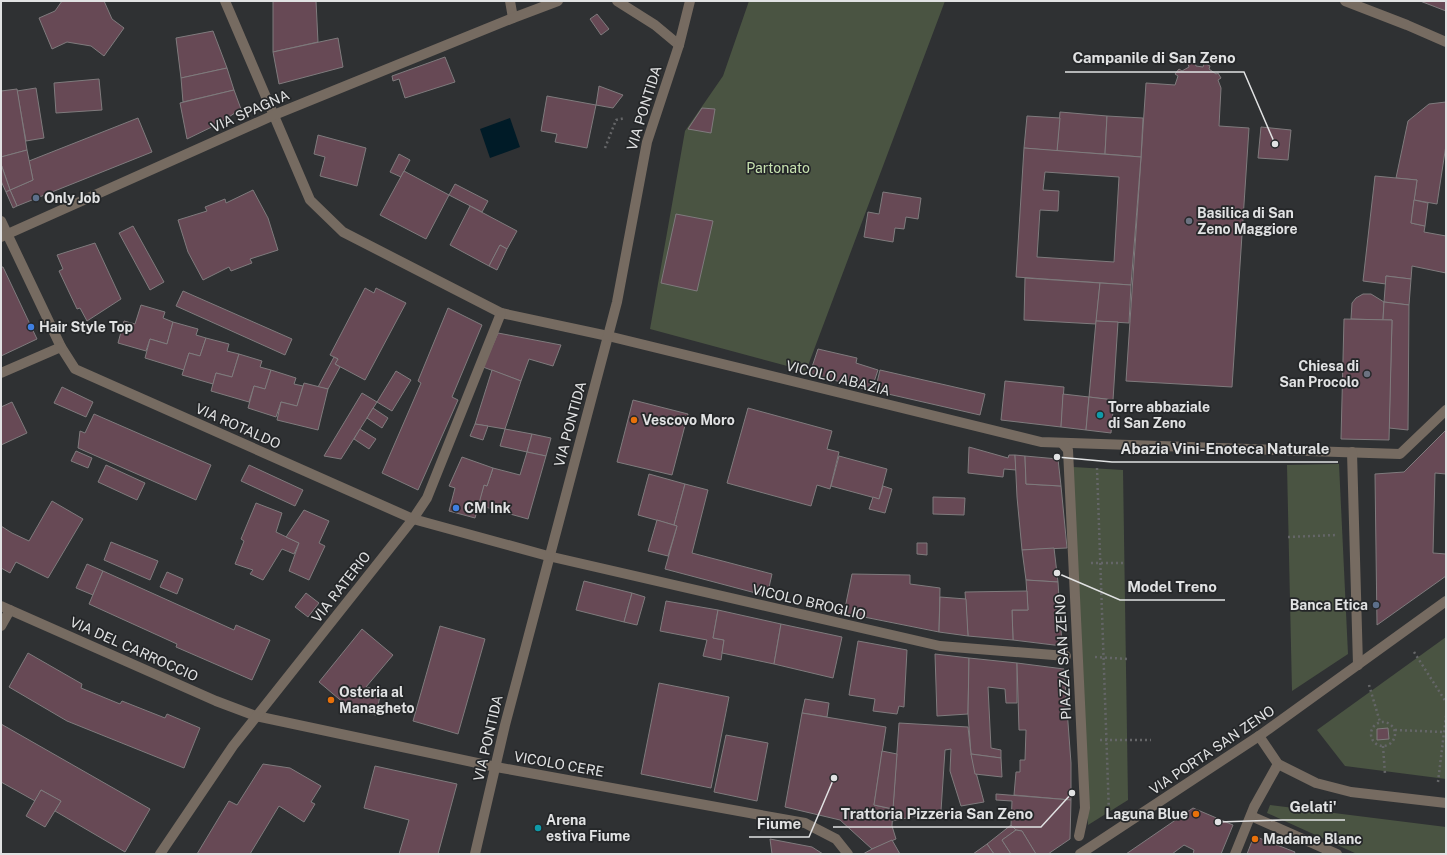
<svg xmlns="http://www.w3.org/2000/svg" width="1447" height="855" viewBox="0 0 1447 855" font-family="'Public Sans',sans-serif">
	<rect width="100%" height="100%" fill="#2f3133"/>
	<g fill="#4a5442">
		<polygon points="749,1 945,1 806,371 650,329 685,131 723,76"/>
		<polygon points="1339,464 1348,654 1292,691 1287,465"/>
		<polygon points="1073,467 1123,470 1128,800 1088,825"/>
		<polygon points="1446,637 1446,779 1345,766 1317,730"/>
		<polygon points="1270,805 1446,827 1446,854 1357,854 1267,813"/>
	</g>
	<polygon fill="#001b27" points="510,118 520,147 490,158 480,129"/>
	<g fill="#674955" stroke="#7f7b7d" fill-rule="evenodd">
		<polygon points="62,1 104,1 112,19 124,28 104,56 91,46 67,42 52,49 39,18 55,11"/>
		<polygon points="273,1 316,1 318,42 273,52"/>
		<polygon points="1420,1 1446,1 1446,11"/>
		<polygon points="597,14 609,29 601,35 590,19"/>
		<polygon points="213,31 227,68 181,78 176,38"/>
		<polygon points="338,38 343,67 279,84 273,52"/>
		<polygon points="445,57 455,82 405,98 399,79 393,81 392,76"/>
		<polygon points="1195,62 1196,66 1203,67 1204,63 1210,66 1209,69 1216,74 1218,73 1221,78 1218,80 1221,88 1219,126 1249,128 1232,387 1126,381 1146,83 1175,85 1178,76 1175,74 1179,69 1182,71 1189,67 1188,64"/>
		<polygon points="227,68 234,90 183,102 181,78"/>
		<polygon points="99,79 102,110 56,113 54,83"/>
		<polygon points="599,86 623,95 613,108 596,105"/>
		<polygon points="36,88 44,138 26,141 17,91"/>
		<polygon points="17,89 27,150 1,157 1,91"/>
		<polygon points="234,90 241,109 218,124 187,139 180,103"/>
		<polygon points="547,96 596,105 587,148 555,142 557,134 541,131"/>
		<polygon points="1446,102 1446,145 1437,204 1414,200 1417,180 1396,178 1408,121 1429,104"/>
		<polygon points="702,108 715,109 711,133 688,129"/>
		<polygon points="1060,112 1107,116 1105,154 1057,151"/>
		<polygon points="1027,116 1060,118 1057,151 1024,148"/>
		<polygon points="1107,116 1143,118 1141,157 1105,154"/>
		<polygon points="138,118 152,152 17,206 10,190 33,180 29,161"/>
		<polygon points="1261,127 1291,130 1288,160 1258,158"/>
		<polygon points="318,135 366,148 357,186 320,176 325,157 314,154"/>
		<path d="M1024,148L1141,157L1131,285L1016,277ZM1045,172L1119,177L1114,262L1037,257L1040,210L1058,211L1059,191L1043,190Z"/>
		<polygon points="27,150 33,180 10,190 1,164 1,157"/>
		<polygon points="399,154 410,160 401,177 390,172"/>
		<polygon points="1,164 10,190 6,192 1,181"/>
		<polygon points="404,171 449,195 426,239 380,215"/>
		<polygon points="1375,176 1417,180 1411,223 1425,226 1424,232 1446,236 1446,273 1412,266 1411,279 1386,276 1386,284 1363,281"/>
		<polygon points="455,184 488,201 482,212 449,195"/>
		<polygon points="10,190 17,206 13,208 6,192"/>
		<polygon points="253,190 268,218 278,250 250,259 252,263 231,271 229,267 203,280 188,252 178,220 207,211 205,207 225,199 226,203"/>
		<polygon points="883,192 921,198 918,219 906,217 904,229 895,228 893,242 864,237 868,212 879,214"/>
		<polygon points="1414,200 1428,203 1425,226 1411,223"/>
		<polygon points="470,206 517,231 507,249 500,245 489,266 450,245"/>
		<polygon points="676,214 713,221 697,291 661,283"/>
		<polygon points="133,226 164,282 150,290 119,233"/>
		<polygon points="95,243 121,299 87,321 80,308 77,309 59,271 63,269 57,255"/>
		<polygon points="500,245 507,249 497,270 489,266"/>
		<polygon points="1,267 3,267 37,339 1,356"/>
		<polygon points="1386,276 1411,279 1409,305 1384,302"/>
		<polygon points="1025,278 1100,283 1096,324 1024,320"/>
		<polygon points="1100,283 1131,285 1129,323 1096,321"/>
		<polygon points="365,288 374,293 376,288 406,303 365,380 335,364 338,359 330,355"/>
		<polygon points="183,291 292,339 285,355 176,306"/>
		<polygon points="1363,294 1371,294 1384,302 1383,320 1351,319 1352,303 1356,298"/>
		<polygon points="1384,302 1409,305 1408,430 1389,428 1392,320 1383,320"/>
		<polygon points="141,305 165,312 163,318 173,322 167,344 150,339 146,351 118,343 124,321 135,324"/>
		<polygon points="448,308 482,325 452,397 458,400 418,490 382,473 421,383 418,381"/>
		<polygon points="1344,319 1392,320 1389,440 1341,439"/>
		<polygon points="1096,321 1118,322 1113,400 1089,397"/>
		<polygon points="173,322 198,329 196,335 206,338 200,356 189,353 184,370 145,358 150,339 167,344"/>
		<polygon points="498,333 561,345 553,366 529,359 521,381 483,367"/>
		<polygon points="206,338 229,344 227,351 239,354 232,377 216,373 213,384 182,375 189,353 200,356"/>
		<polygon points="818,349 857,358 856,363 878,370 871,391 810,373"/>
		<polygon points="239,354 262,361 260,367 271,370 265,389 254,386 249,402 211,391 216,373 232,377"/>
		<polygon points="334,357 338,359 335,364 340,367 328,389 318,387"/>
		<polygon points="271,370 296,378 294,384 303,386 297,406 281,402 276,417 248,408 254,386 265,389"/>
		<polygon points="492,370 521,381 505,429 475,424"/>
		<polygon points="880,370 985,394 980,415 875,391"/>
		<polygon points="396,371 411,380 392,411 377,402"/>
		<polygon points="1005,381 1064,387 1061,427 1001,420"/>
		<polygon points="304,383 328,389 318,430 277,420 281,402 297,406"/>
		<polygon points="62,387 93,402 86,417 54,403"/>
		<polygon points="362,393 377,402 341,459 324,456"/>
		<polygon points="1063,394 1089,397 1086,430 1061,427"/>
		<polygon points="1089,397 1114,400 1111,433 1086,430"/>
		<polygon points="633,400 688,414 672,475 617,462"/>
		<polygon points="12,402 27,433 1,445 1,407"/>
		<polygon points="373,408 388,418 382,428 367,418"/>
		<polygon points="748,408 832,431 827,449 839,452 830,489 817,485 811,506 727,483"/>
		<polygon points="94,414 211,465 196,500 78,448 80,431 85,433"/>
		<polygon points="475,424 488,426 483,440 470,436"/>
		<polygon points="360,429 376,439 369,449 354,439"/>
		<polygon points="505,429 532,434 527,452 500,446"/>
		<polygon points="1446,430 1446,474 1435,473 1433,553 1446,554 1446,576 1377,625 1375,474 1404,472"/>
		<polygon points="532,434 551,438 546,456 527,452"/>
		<polygon points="969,447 1008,458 1009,455 1015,455 1016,470 1004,469 1003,477 968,473"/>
		<polygon points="76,451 92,458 88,468 71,461"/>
		<polygon points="527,452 546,456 528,519 478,505 484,485 487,486 493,468 520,475"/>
		<polygon points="1015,455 1025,456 1026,484 1061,486 1067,548 1022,550 1017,497"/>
		<polygon points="839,456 887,469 879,499 831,486"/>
		<polygon points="1025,456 1058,459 1061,486 1026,484"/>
		<polygon points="462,457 493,468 487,486 484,485 475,518 449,511 455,488 449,486"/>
		<polygon points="106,465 145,483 137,500 98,482"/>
		<polygon points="249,465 303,490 295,506 241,481"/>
		<polygon points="649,474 685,484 674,525 638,515"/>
		<polygon points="685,484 708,490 692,553 772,574 767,596 665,569 677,526 674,525"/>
		<polygon points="883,486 892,489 885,513 869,509 873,497 879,499"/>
		<polygon points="933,497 965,498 964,515 933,514"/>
		<polygon points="52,501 83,519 48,578 16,562 10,573 1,568 1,526 12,533 29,541"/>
		<polygon points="256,503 282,513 276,532 299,543 294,554 282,549 263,580 250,574 253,570 235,564 244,541 241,539"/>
		<polygon points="304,510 329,521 319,543 325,546 309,580 289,571 299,543 286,537"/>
		<polygon points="657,520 677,526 668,556 648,551"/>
		<polygon points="111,542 158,561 150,580 104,560"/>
		<polygon points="917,543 927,543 927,555 917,554"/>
		<polygon points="1054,548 1058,582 1026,580 1022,550"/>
		<polygon points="87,564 103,571 93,595 76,588"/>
		<polygon points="103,571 234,630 236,625 270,640 252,680 176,647 177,644 89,604"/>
		<polygon points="167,572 183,579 177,594 160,587"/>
		<polygon points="852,574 910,575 910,584 940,588 939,632 844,613"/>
		<polygon points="1026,580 1058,582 1062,646 1013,640 1012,610 1028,610"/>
		<polygon points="584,581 632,593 624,622 576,610"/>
		<polygon points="1027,591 1028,610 1012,610 1013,640 968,636 965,592"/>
		<polygon points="306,593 319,603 308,617 295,607"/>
		<polygon points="632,593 645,597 637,625 624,622"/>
		<polygon points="940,597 966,599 968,636 939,632"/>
		<polygon points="666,601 718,610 713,638 724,640 721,660 703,656 707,640 660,631"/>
		<polygon points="718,610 781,624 774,664 722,653 724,640 713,638"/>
		<polygon points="781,624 842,637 833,678 774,664"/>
		<polygon points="440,626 485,639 458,734 413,721"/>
		<polygon points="362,629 393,655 366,687 381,691 376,715 352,710 319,682"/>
		<polygon points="858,641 907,650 904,707 899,706 897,714 873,711 875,699 849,695"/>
		<polygon points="28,653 82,684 81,688 120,704 122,701 165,718 167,714 200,728 184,768 67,721 9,687"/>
		<polygon points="935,654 969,658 968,714 937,716"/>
		<polygon points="969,658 1017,663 1017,703 1006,703 1005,689 988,687 991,748 1001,750 1001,758 971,754 968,714"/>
		<polygon points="1017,663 1064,669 1071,763 1071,800 1014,795 1016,772 1020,772 1020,760 1025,760 1026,730 1019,730"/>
		<polygon points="659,683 729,697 711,788 641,774"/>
		<polygon points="805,699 829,703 827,717 802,713"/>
		<polygon points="802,713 886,727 874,805 893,809 892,826 896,839 872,849 840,820 785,807"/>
		<polygon points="899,723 968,727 971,754 984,802 961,806 950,771 951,749 945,750 941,811 892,821"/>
		<polygon points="1,724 150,809 125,852 55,811 61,801 41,790 35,801 1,782"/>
		<polygon points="1388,728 1389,739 1377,740 1377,729"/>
		<polygon points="726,735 768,743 757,801 714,792"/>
		<polygon points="882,751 897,754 893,809 874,805"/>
		<polygon points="971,754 1001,758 1002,777 975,774"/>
		<polygon points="263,764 290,768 321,786 311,802 315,804 304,822 279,806 250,854 197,854 229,801 237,805"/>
		<polygon points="375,766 457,784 438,854 399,854 409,820 364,808"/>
		<polygon points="41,790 61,801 45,827 26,816"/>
		<polygon points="996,794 1071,800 1070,839 1048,854 1036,854 1022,831 1016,830 1011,825 1012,801 996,800"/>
		<polygon points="1193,808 1233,825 1221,854 1193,854 1194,850 1184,845 1172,854 1126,854"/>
		<polygon points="1011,825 1016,830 1002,840 1011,854 994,854 987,844"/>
		<polygon points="1016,830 1022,831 1036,854 1011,854 1002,840"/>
		<polygon points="1254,836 1295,852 1294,854 1247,854"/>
		<polygon points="770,839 812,847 823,854 772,854"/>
		<polygon points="892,840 900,854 863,854 872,849"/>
		<polygon points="987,844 994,854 973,854"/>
	</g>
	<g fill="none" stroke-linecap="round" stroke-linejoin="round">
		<g stroke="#656668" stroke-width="2.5" stroke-dasharray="2 3" stroke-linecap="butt">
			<polyline points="605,148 616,120 625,118"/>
			<polyline points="1097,468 1109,814"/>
			<polyline points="1288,537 1336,535"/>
			<polyline points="1091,563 1125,563"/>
			<polyline points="1414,652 1446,702"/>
			<polyline points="1095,657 1127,659"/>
			<polyline points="1369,685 1380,722"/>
			<circle cx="1383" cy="734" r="12"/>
			<polyline points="1395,730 1444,732"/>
			<polyline points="1100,740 1151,740"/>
			<polyline points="1383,746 1385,774"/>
			<polyline points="1438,782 1446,716"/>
		</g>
		<g stroke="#766b61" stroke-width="10">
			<polyline points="225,1 310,200 343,232 501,313 608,336 1041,442 1400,454 1446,410"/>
			<polyline points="510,1 513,18"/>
			<polyline points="617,1 655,25 679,45"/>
			<polyline points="1345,1 1407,25 1446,42"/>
			<polyline points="1,221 61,347 75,369 413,519 548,556 940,646 1066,656"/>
			<polyline points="1,237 274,115 513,18 558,1"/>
			<polyline points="1,373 61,347"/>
			<polyline points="1062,443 1068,450 1085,808 1079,836"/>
			<polyline points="1352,452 1358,665"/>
			<polyline points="1,606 216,701 256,716 496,767 805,823 836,839 848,854"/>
			<polyline points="1,626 10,610"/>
			<polyline points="1259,736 1278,764 1316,783 1351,792 1446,803"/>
			<polyline points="1251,816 1337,854"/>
			<polyline points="160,854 233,746 413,519 427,498 501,313"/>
			<polyline points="475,854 505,725 617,302 647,142 679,45 690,1"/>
			<polyline points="1080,854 1259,736 1446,601"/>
			<polyline points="1235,854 1254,807 1278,764"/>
		</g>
	</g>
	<g fill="#5c6f8a" stroke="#252729" stroke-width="1.5">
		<circle cx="36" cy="198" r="4"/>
		<circle cx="1376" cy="605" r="4"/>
	</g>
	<g fill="#6b7280" stroke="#252729" stroke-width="1.5">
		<circle cx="1189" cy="221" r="4"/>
		<circle cx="1367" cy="374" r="4"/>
	</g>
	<g fill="#3f7fe0" stroke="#252729" stroke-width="1.5">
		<circle cx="31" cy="327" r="4"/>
		<circle cx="456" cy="508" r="4"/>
	</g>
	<g fill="#0f9aa8" stroke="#252729" stroke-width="1.5">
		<circle cx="1100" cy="415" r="4"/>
		<circle cx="538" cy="828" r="4"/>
	</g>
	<g fill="#e8710a" stroke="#252729" stroke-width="1.5">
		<circle cx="634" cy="420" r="4"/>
		<circle cx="331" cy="700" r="4"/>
		<circle cx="1196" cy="814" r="4"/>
		<circle cx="1255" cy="839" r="4"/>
	</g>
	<g text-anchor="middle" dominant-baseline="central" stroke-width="3.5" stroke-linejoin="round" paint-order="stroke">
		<g font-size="14" fill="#e1e2e3" stroke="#252729">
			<text transform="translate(644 108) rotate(-73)">VIA PONTIDA</text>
			<text transform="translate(250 111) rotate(-24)">VIA SPAGNA</text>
			<text transform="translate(838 378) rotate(14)">VICOLO ABAZIA</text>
			<text transform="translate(570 424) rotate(-75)">VIA PONTIDA</text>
			<text transform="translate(238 426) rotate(24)">VIA ROTALDO</text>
			<text transform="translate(341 587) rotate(-52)">VIA RATERIO</text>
			<text transform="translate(809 602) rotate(13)">VICOLO BROGLIO</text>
			<text transform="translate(134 649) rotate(24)">VIA DEL CARROCCIO</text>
			<text transform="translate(1063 657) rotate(-93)">PIAZZA SAN ZENO</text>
			<text transform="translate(488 738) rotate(-77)">VIA PONTIDA</text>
			<text transform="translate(1212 750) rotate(-34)">VIA PORTA SAN ZENO</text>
			<text transform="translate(559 764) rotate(10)">VICOLO CERE</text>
		</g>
		<g font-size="14" fill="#c8e3b0" stroke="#252729">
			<text x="778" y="168">Partonato</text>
		</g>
		<g font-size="14" font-weight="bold" fill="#e1e2e3" stroke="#252729" text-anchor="start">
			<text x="44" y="198">Only Job</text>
			<text x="1197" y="213">Basilica di San<tspan x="1197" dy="16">Zeno Maggiore</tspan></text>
			<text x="39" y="327">Hair Style Top</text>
			<text x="1359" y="366" text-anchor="end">Chiesa di<tspan x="1359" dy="16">San Procolo</tspan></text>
			<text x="1108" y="407">Torre abbaziale<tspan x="1108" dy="16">di San Zeno</tspan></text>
			<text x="642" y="420">Vescovo Moro</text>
			<text x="464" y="508">CM Ink</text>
			<text x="1368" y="605" text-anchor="end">Banca Etica</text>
			<text x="339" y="692">Osteria al<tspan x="339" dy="16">Managheto</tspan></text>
			<text x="1188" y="814" text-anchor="end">Laguna Blue</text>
			<text x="546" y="820">Arena<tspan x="546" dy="16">estiva Fiume</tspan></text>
			<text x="1263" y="839">Madame Blanc</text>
		</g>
	</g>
	<path fill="none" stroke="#e1e2e3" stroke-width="1.5" d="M1275 144L1244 72H1065M1057 457L1112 462H1338M1057 573L1120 600H1225M1218 822L1282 820H1345M1072 793L1041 827H833M834 778L809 837H749"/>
	<g fill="#e1e2e3" stroke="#252729" stroke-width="1.5">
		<circle cx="1275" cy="144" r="4"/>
		<circle cx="1057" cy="457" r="4"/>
		<circle cx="1057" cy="573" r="4"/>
		<circle cx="1218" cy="822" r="4"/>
		<circle cx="1072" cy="793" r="4"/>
		<circle cx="834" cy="778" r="4"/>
	</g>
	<g font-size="15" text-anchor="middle" font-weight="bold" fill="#e1e2e3" stroke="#252729" stroke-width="3.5" stroke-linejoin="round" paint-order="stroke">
		<text x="1154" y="63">Campanile di San Zeno</text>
		<text x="1225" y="454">Abazia Vini-Enoteca Naturale</text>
		<text x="1172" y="592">Model Treno</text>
		<text x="1313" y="812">Gelati'</text>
		<text x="937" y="819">Trattoria Pizzeria San Zeno</text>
		<text x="779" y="829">Fiume</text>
	</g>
	<rect width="1447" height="855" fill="none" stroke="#e1e2e3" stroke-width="4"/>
</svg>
